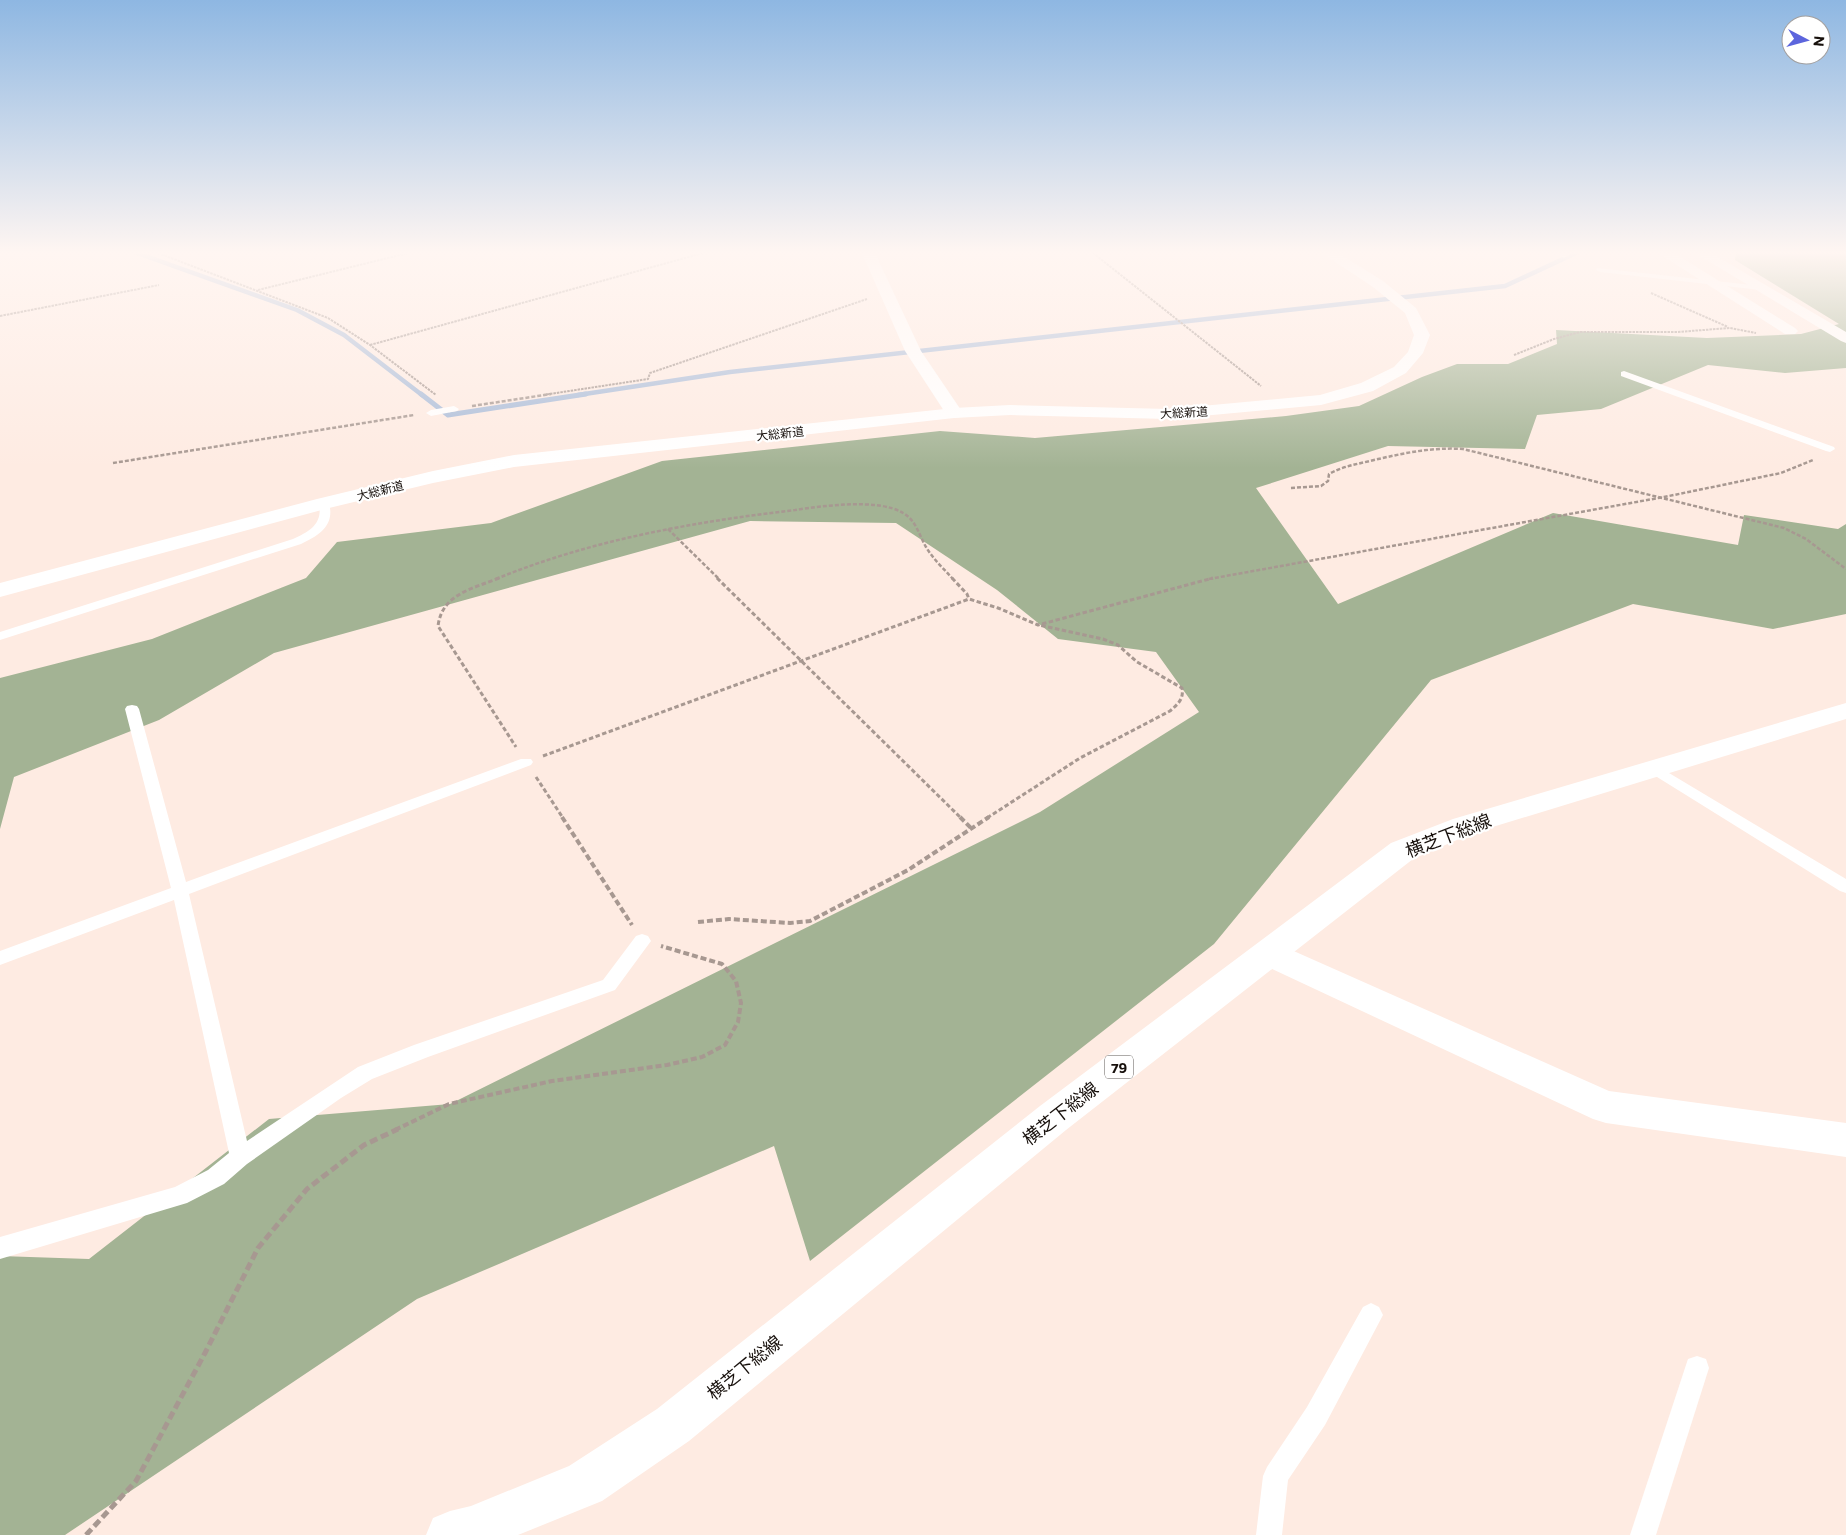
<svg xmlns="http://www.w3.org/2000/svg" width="1846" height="1535" viewBox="0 0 1846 1535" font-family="Commissioner,'Noto Sans JP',sans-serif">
	<rect width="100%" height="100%" fill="#feebe2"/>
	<polygon fill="#a3b394" points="1736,253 1846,253 1846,368 1785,373 1708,365 1601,409 1537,415 1525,449 1388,446 1256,488 1338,604 1553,513 1738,545 1744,515 1838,529 1846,524 1846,614 1773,629 1633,604 1431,680 1214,944 810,1261 774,1146 417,1299 65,1535 0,1535 0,1256 89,1259 269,1119 450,1104 1040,812 1199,712 1156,652 1058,639 997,590 896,523 750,521 274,653 159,720 14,777 0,829 0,678 152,639 306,578 337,542 491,523 662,461 940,431 1035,438 1286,416 1359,406 1422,377 1457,364 1508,364 1557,344 1556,330 1707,338 1801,334 1839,324 1735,260"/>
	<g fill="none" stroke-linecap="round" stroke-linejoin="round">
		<g stroke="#a8bbd8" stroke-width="4.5">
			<polyline points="137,253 297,310 344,335 422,395"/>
			<polyline points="578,395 730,372 1505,286 1576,253"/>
		</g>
		<polyline stroke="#a8bbd8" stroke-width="5" points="421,394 448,415 586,394"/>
		<g stroke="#a79891" stroke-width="2" stroke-dasharray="2.5 1" stroke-linecap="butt">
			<polyline points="158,253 328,318 370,345 436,395"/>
			<polyline points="1093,253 1261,386"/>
			<polyline points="258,290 408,253"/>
			<polyline points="1651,293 1728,327"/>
			<polyline points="0,316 159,285"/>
			<polyline points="370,345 703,253"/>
			<polyline points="1514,355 1554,339 1580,332 1677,332 1730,328 1756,333"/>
			<polyline points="543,395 648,379 650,373 867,299"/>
		</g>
		<g stroke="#a79891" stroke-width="2.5" stroke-dasharray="4 2" stroke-linecap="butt">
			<polyline points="472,406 551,394"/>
			<polyline points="113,463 414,415"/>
			<path d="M1291,488L1321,486L1328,481L1329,474C1343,466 1358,464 1374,460C1404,453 1432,447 1463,449L1784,528L1806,539L1846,569"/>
			<polyline points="668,529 719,579"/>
			<path d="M496,579C591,540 693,522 795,510C822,506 879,498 903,513C916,520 919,535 926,547C933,559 944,569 953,579"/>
			<polyline points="1209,579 1664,497 1781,473 1813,460"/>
		</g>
		<g stroke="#a79891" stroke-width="3" stroke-dasharray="4.5 2.5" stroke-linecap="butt">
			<path d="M499,578C472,589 442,594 438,626L516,747"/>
			<polyline points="717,578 961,818"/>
			<polyline points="952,578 967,594 969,599"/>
			<polyline points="543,756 969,599 998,608 1038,625 1213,578"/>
			<polyline points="536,777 563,818"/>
			<path d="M987,818L1080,758L1170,711C1178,704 1184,699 1182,688L1137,662L1118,645L1103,639L1039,625"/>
		</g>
		<g stroke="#a79891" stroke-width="4" stroke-dasharray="6 3" stroke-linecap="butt">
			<polyline points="562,817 632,925"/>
			<polyline points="960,817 971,828"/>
			<polyline points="698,922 729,919 790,923 810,921 908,870 989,817"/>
			<polyline points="395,1130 449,1104 552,1081 667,1065 702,1057 725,1045 738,1022 741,1003 736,981 722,964 661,946"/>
		</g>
		<polyline stroke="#a79891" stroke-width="5" stroke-dasharray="8 4" stroke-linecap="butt" points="86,1535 136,1481 205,1353 258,1248 307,1189 364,1145 398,1129"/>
		<g fill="#fff" fill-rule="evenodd">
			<polygon points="1597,268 1761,286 1765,288 1761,290 1600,272 1596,270"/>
			<polygon points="1624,371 1834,447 1835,449 1830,452 1826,451 1621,376 1621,372"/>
			<polygon points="454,406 459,409 457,411 431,416 426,413 431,410"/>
			<path d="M324,500L329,503C335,525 320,535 301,544L0,640V632L293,539C310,531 323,524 319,503Z"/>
			<polygon points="132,705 137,706 139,709 186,882 521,759 531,759 533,762 531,765 189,894 247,1141 358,1067 414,1045 603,980 636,936 642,934 648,936 651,941 615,990 428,1057 372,1079 341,1098 247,1164 224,1184 187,1203 0,1259 0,1237 175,1187 208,1170 229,1153 174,900 0,965 0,951 171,888 125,709 127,706"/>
			<polygon points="1654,764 1846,879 1846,893 1840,891 1649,772 1646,769 1649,766"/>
			<polygon points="1371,1303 1379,1307 1383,1315 1325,1425 1288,1480 1282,1535 1256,1535 1263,1476 1267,1467 1307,1407 1363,1307"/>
			<polygon points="1697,1356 1706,1359 1709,1368 1656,1535 1630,1535 1685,1368 1688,1359"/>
		</g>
		<g fill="#fff" fill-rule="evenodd">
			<polygon points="862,253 875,253 921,351 963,413 960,417 954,418 948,417 905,351"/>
			<polygon points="1573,253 1564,258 1557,254 1558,253"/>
			<polygon points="1658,253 1674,253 1795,328 1798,331 1795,334 1785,334"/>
			<polygon points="1269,940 1609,1091 1846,1123 1846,1157 1606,1123 1593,1119 1257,962 1253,953 1257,944"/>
		</g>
		<polygon fill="#fff" fill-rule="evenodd" points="1322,253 1338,253 1383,281 1416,308 1430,335 1423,353 1406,373 1373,391 1321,405 1169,419 1010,415 954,418 514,467 433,483 329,508 0,597 0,583 317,499 433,471 514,455 954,408 1010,405 1169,409 1320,395 1361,383 1394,367 1408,352 1414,335 1405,313 1373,287"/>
		<polygon fill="#fff" fill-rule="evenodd" points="1846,703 1846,719 1473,833 1413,859 1066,1130 689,1441 602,1501 518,1535 426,1535 433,1518 450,1511 471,1506 569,1466 657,1409 1040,1106 1391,843 1453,819"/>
		<polygon fill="#fff" fill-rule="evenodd" points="1695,253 1711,253 1846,332 1846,343 1841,341"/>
	</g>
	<linearGradient id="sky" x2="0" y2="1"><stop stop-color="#8eb7e2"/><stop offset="0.54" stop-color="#fff6f2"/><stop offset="1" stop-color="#fff6f2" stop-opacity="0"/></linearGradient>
	<rect width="1846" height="468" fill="url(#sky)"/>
	<g text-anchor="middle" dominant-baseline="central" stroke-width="4.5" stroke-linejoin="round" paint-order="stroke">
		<g font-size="12" fill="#17100c" stroke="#fff">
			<text transform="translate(1184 412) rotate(-3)">大総新道</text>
			<text transform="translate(780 433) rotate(-6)">大総新道</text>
			<text transform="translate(380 490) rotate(-14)">大総新道</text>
		</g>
		<rect fill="#fff" stroke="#5d5855" stroke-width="1" x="1105" y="1055.5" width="28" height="23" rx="4"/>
		<g font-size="14" font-weight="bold" fill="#17100c">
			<text x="1119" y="1067">79</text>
		</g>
		<g font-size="18" fill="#17100c" stroke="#fff">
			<text transform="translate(1448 835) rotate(-21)">横芝下総線</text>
			<text transform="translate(1060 1113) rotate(-38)">横芝下総線</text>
			<text transform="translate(744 1367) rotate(-39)">横芝下総線</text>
		</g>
	</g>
	<g transform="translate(1806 40) rotate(96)"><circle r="24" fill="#ffffff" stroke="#a29f9e"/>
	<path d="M0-4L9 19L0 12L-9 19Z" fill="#5c65dd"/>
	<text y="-8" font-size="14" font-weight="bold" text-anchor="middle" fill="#17100c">N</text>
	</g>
</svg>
